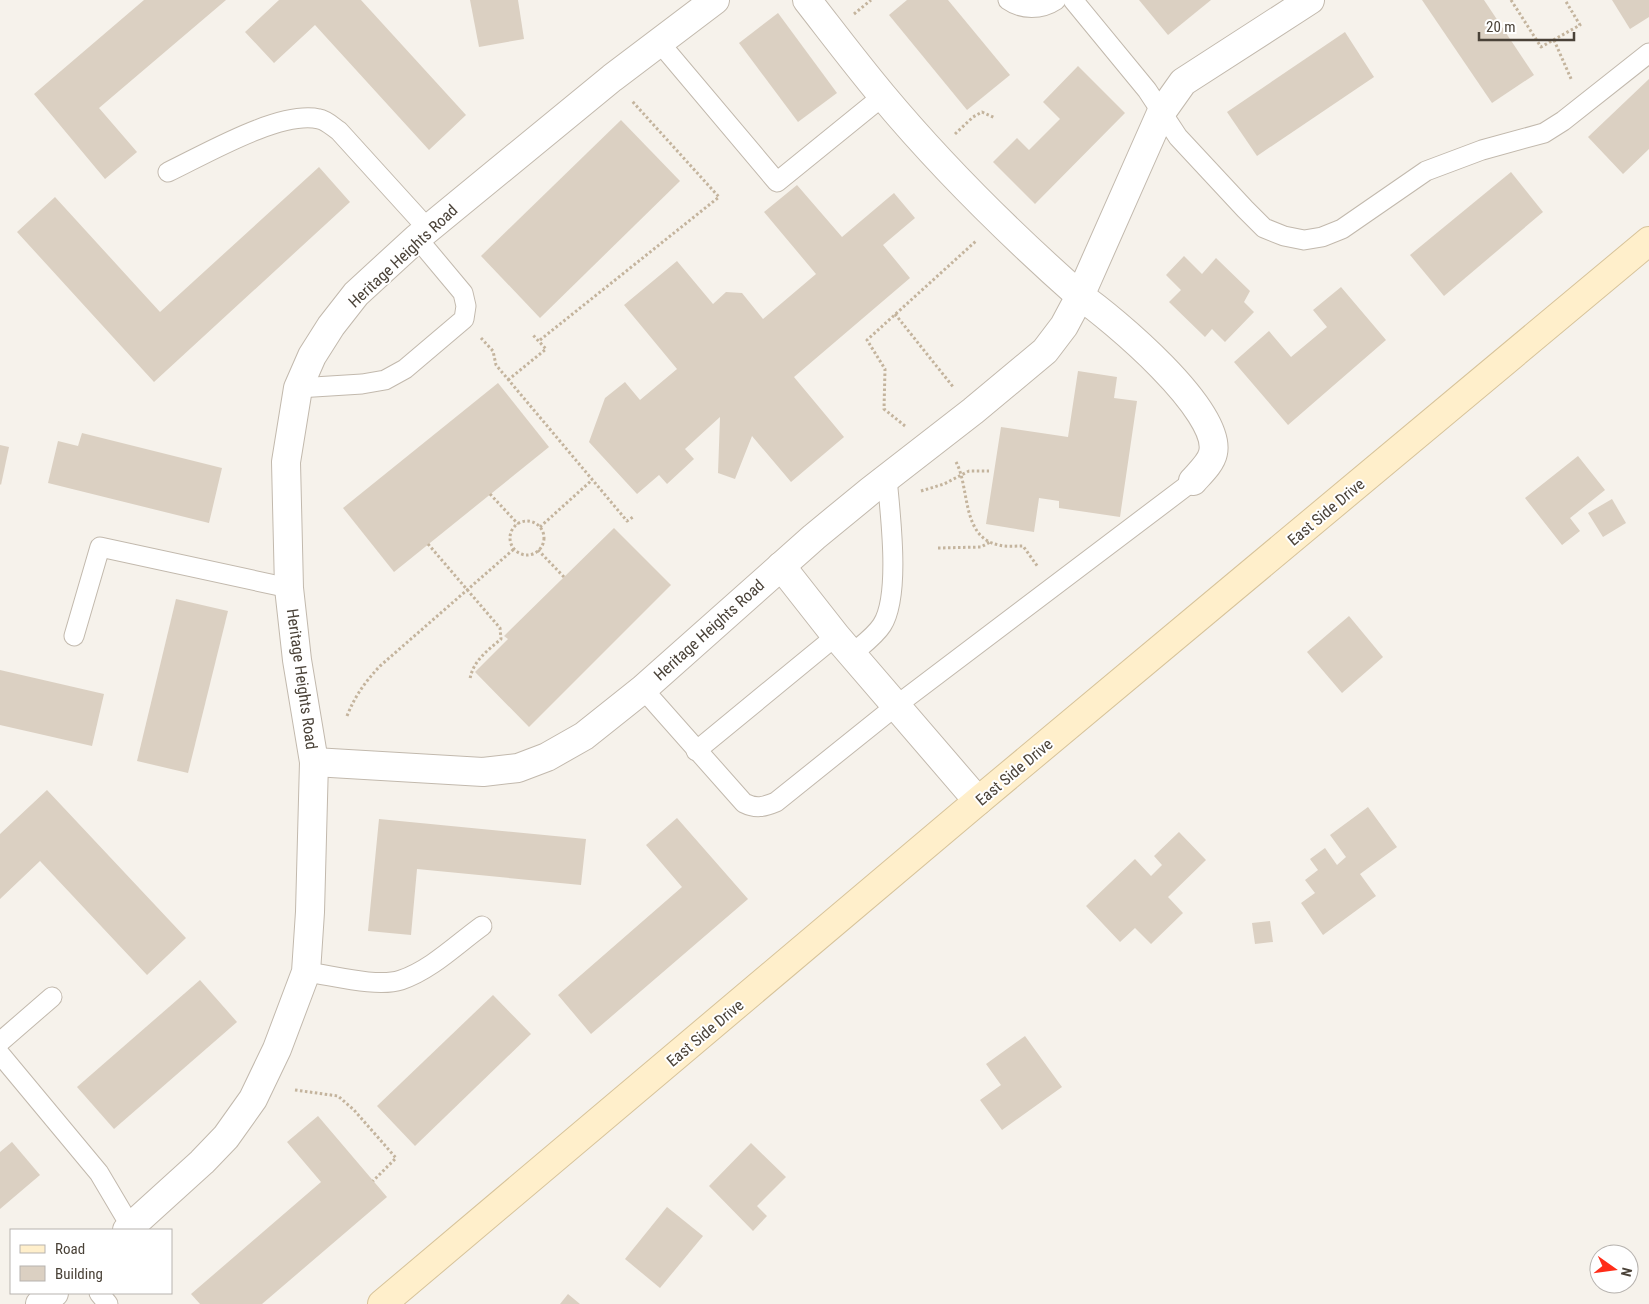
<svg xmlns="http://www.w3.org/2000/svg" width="1649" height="1304" viewBox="0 0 1649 1304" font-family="'Roboto Condensed',sans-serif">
	<rect width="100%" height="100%" fill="#f6f2eb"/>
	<g fill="#dbd0c2">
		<polygon points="144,0 226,0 99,108 137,152 105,179 34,94"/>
		<polygon points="279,0 361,0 466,115 429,150 315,25 274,63 245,32"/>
		<polygon points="470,0 518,0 524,39 479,47"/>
		<polygon points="907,0 948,0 1010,75 967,110 889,15"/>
		<polygon points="1139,0 1211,0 1168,35"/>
		<polygon points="1422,0 1484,0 1534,75 1492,103"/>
		<polygon points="1612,0 1649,0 1649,17 1630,29"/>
		<polygon points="778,13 837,93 798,122 739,43"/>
		<polygon points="1345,32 1374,77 1257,156 1227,112"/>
		<polygon points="1078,66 1125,113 1035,204 993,162 1017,138 1029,150 1060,119 1043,102"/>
		<polygon points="1649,79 1649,149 1623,174 1588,137"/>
		<polygon points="621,120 680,181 540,318 481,256"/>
		<polygon points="319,167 350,202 154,382 17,232 55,197 160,312"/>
		<polygon points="1511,172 1543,212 1444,296 1410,255"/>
		<polygon points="797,185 842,237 894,193 915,218 883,245 910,278 794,377 844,437 791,482 752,436 735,479 718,473 720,417 685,449 694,459 667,484 659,475 637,494 589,442 605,398 625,382 640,400 677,369 624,305 677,261 713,304 726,292 742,293 763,319 816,274 764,212"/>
		<polygon points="1184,256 1202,274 1216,258 1250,291 1244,302 1254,312 1225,342 1212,329 1205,337 1169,302 1181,290 1166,275"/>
		<polygon points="1341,287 1386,340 1288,425 1234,362 1269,331 1291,357 1327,327 1313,310"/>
		<polygon points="1078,371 1117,377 1114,398 1137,401 1120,517 1059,508 1059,501 1039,498 1034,532 986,524 1001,427 1068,437"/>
		<polygon points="498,383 549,447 394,572 343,508"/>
		<polygon points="82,433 222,468 209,523 48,483 58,441 78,446"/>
		<polygon points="0,445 9,447 1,485 0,484"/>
		<polygon points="1578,456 1605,490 1570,518 1580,531 1562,545 1525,498"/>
		<polygon points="1612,499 1626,523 1603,537 1588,513"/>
		<polygon points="614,528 671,585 529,727 475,672 508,639 504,636"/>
		<polygon points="176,599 228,611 188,773 137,761"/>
		<polygon points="1349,616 1383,657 1342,693 1307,652"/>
		<polygon points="0,670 104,694 92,746 0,725"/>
		<polygon points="47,790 186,938 147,975 40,861 0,899 0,834"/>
		<polygon points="1368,807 1397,847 1360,874 1376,896 1323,935 1301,903 1315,893 1305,880 1318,870 1310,859 1325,848 1337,865 1346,857 1330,835"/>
		<polygon points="677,818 748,899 591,1034 558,995 682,887 646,845"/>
		<polygon points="379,819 586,839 581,885 417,869 411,935 368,931"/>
		<polygon points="1179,832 1206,860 1168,897 1183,913 1151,944 1135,928 1120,942 1086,906 1135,859 1151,876 1162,865 1154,856"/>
		<polygon points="1270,921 1273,942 1255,944 1252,923"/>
		<polygon points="200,980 237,1022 114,1129 77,1087"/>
		<polygon points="493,995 531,1034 415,1146 377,1106"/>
		<polygon points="1025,1036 1062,1087 1002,1130 980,1100 1001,1085 986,1064"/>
		<polygon points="318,1116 387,1197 262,1304 200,1304 191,1294 321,1182 287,1142"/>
		<polygon points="12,1142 40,1175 0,1209 0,1152"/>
		<polygon points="751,1143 786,1177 757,1206 767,1216 753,1231 709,1186"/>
		<polygon points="667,1207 703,1236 660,1288 625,1259"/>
		<polygon points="568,1294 580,1304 560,1304"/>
	</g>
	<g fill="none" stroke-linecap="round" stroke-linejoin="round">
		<g stroke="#c2b9ad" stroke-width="21">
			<g id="service">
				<path d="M1008,0C1022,10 1041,10 1056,0"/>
				<polyline points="1073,0 1147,90 1178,137 1245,209 1264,228 1284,236 1304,240 1322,237 1342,229 1426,171 1482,150 1544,133 1563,121 1649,53"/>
				<polyline points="659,42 777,182 883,96"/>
				<path d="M168,172C204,155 280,110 319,119C326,120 333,127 339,131L428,229"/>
				<polyline points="298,388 362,384 385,380 405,369 464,319 466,306 463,293 417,238"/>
				<polyline points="74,636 100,547 289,588"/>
				<path d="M852,654C861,646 875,636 882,625C901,595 890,513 887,478"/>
				<path d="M643,689L744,803C756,809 764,807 776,802L897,705L1193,481"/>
				<polyline points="696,751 836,636"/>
				<path d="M306,972C331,975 377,988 401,980C431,970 457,944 482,926"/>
				<polyline points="0,1042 52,997"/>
				<polyline points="0,1054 99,1173 131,1227"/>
				<polyline points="99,1293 108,1304"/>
			</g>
		</g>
		<g stroke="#c2b9ad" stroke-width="30">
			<g id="minor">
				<path d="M1193,481C1200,473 1211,463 1213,453C1223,411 1112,318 1080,296L1161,113L1183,82L1310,0"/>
				<polyline points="781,566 836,636 978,801"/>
				<path d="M314,762L483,772L518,768L547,757L584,736L643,689L814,537L870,491L973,411L1045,351L1064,326L1080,296C1010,234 942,167 882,95C856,64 832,32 807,0"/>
				<polyline points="127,1230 202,1162 226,1137 253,1099 277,1049 306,972 310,912 314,762 297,660 289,588 286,462 298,388 312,356 331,326 356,294 417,238 612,78 715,0"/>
				<polyline points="40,1304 54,1293"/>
			</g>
		</g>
		<g stroke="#d7c39a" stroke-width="30">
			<polyline id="secondary" points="382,1304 978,801 1649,241"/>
		</g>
		<g stroke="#c4b49d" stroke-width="3" stroke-dasharray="2.5 2.5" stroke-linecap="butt">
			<polyline points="1511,0 1541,47 1580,25 1565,0"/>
			<polyline points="854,14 871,0"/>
			<polyline points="1554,40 1572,81"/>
			<polyline points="955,134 973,117 982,112 995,118"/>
			<polyline points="895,314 954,388"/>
			<polyline points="481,338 493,351 496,365 627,521 633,517"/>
			<polyline points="540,340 719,197 632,101"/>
			<polyline points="508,380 546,349 532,334"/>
			<polyline points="905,426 884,409 885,369 867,340 976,241"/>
			<path d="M956,462C970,487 961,538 999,545C1006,547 1015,546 1023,546L1038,567"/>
			<polyline points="921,491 944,484 969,471 989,471"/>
			<polyline points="490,494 518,524"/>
			<circle cx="527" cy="538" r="17"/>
			<polyline points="540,527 592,480"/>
			<path d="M428,544L500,628L501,639C487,651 473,661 470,679"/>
			<polyline points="938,548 981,547 990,542"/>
			<polyline points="538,550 564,577"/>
			<path d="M347,716C355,696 365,682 380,666L514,549"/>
			<polyline points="295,1090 338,1096 354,1110 396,1158 373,1181"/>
		</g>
		<use href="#service" stroke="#fff" stroke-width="19"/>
		<use href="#minor" stroke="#fff" stroke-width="28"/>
		<use href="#secondary" stroke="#ffefcb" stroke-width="28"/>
	</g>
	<g text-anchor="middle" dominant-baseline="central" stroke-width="4" stroke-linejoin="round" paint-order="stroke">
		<g font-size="16" fill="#4a4238" stroke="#fff">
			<text transform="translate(403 256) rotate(-43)">Heritage Heights Road</text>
			<text transform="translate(1326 512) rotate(-40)">East Side Drive</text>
			<text transform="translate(709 630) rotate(-42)">Heritage Heights Road</text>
			<text transform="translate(302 679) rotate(82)">Heritage Heights Road</text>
			<text transform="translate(1014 772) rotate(-40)">East Side Drive</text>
			<text transform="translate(705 1033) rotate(-40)">East Side Drive</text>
		</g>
	</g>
	<rect x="10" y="1229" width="162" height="65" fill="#ffffff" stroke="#b7b3af"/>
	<rect x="20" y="1245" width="25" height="8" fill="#ffefcb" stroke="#b7b3af"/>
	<text x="55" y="1254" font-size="15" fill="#4a4238">Road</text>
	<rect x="20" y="1266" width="25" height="15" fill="#dbd0c2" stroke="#b7b3af"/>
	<text x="55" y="1279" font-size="15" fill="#4a4238">Building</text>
	<g transform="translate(1614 1269) rotate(104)"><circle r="24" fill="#ffffff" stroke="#b7b3af"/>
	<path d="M0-4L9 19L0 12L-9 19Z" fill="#ff2c18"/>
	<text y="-8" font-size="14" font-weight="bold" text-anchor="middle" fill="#4a4238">N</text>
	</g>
	<path d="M1479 32v8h95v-8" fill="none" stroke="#4a4238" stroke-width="2.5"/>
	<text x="1486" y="32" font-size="15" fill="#4a4238" stroke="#ffffff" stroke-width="4" paint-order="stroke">20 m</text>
</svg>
